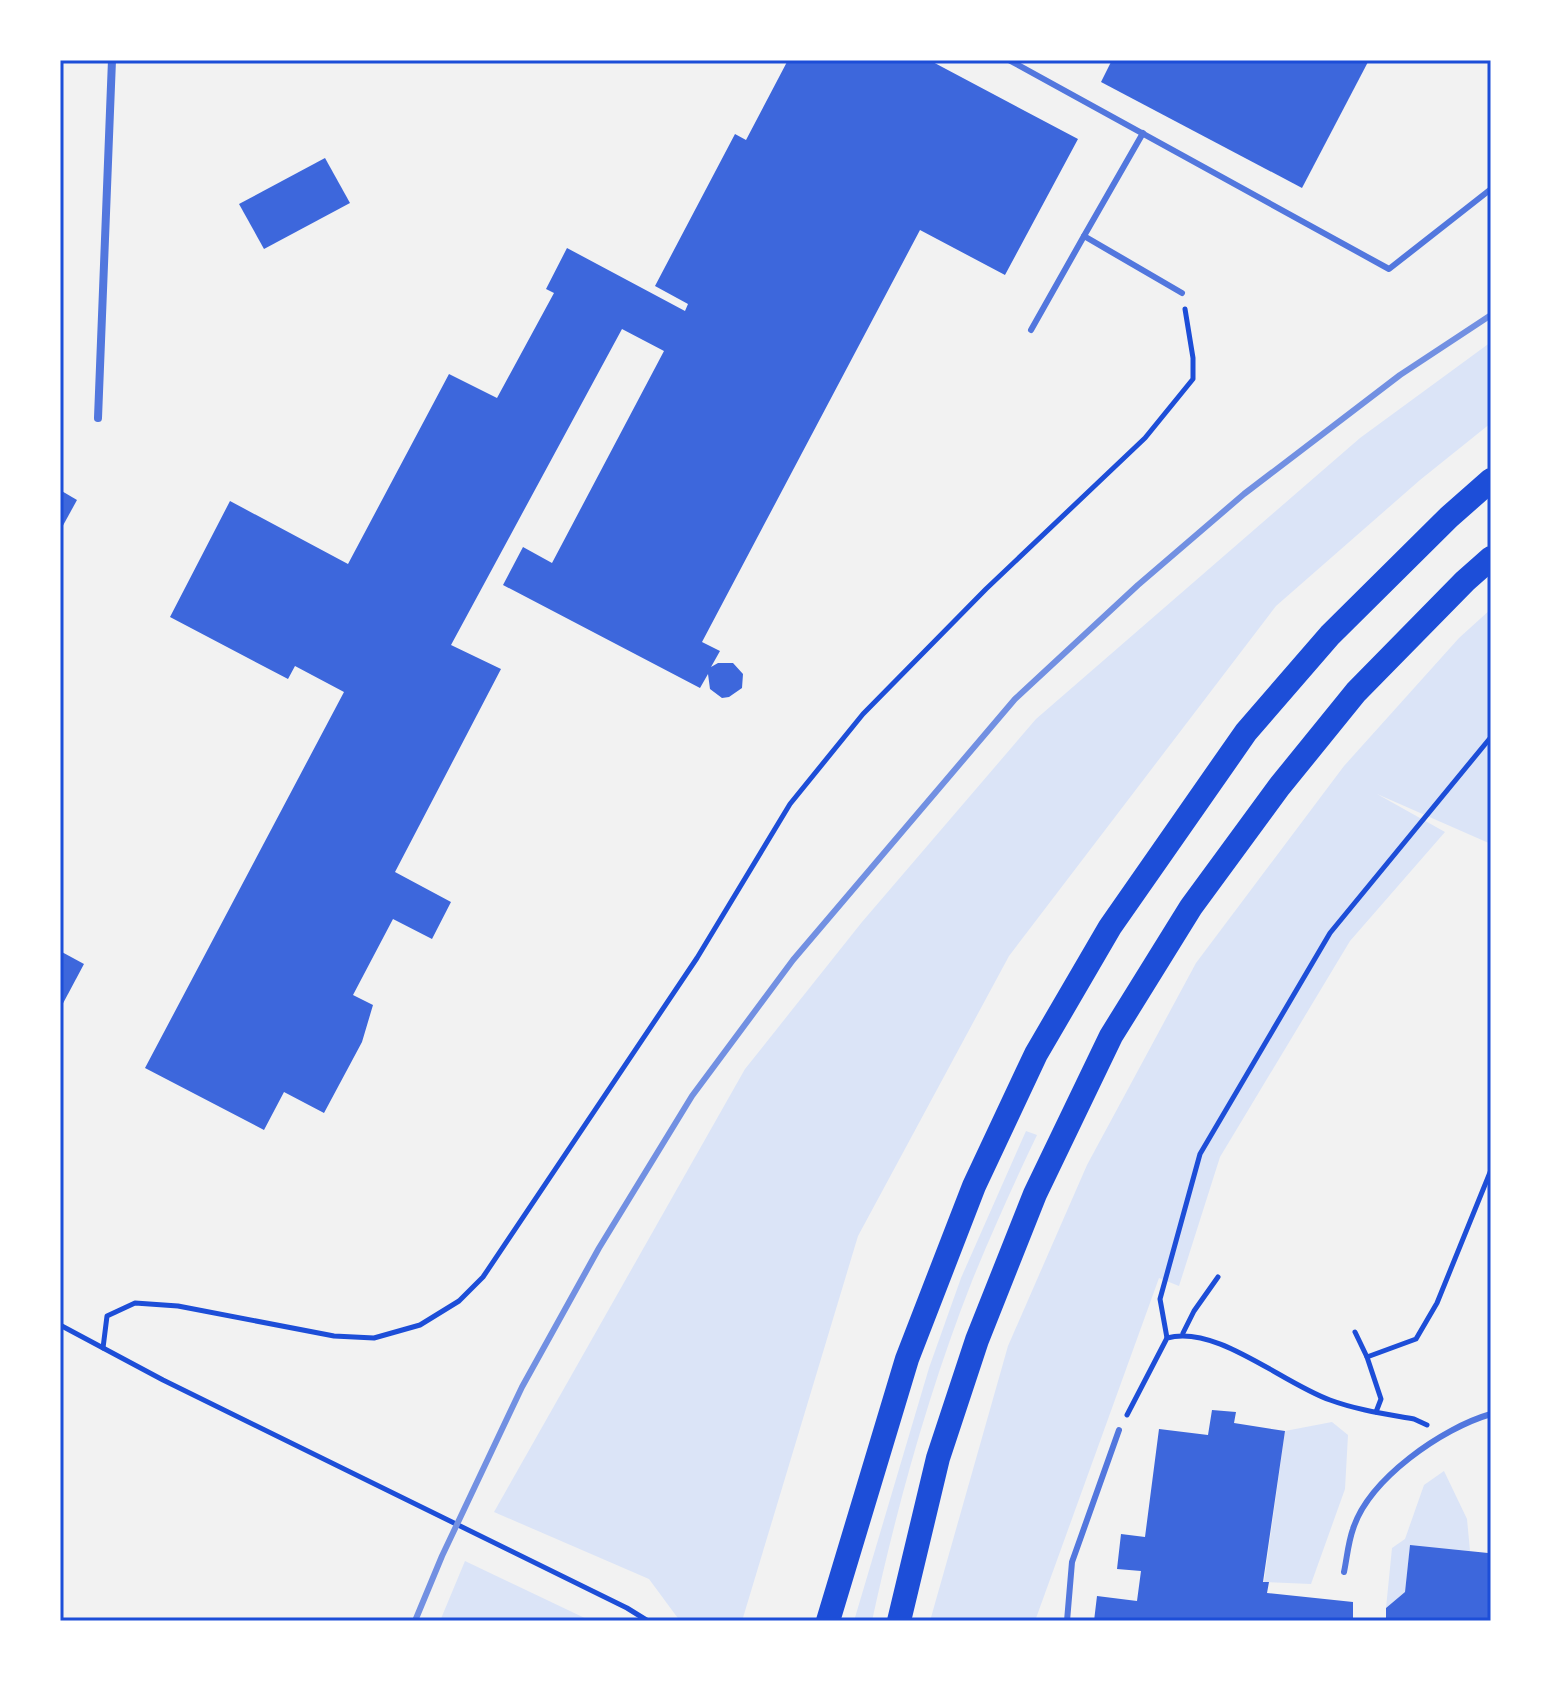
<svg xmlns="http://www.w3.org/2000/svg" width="1551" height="1681" viewBox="0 0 1551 1681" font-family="Inter,sans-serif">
	<rect width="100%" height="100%" fill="#f2f2f2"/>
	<g fill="#dbe4f7">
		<polygon points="1491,342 1491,423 1420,480 1276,606 1009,956 858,1236 742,1621 680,1621 649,1579 494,1512 745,1069 862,922 1036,719 1360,438"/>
		<polygon points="1491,609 1491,844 1377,794 1445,832 1350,941 1220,1157 1179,1286 1159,1278 1035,1621 930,1621 1008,1346 1087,1165 1196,963 1344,766 1459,638"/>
		<path d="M1026,1131L1037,1135C1014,1183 992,1232 972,1281C929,1390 897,1506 872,1621H854L929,1368L961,1278Z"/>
		<polygon points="1332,1422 1348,1435 1345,1489 1311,1584 1264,1582 1285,1431"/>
		<polygon points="1444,1471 1467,1519 1470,1551 1410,1546 1405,1592 1386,1608 1392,1548 1405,1539 1424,1485"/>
		<polygon points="465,1561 591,1621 440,1621"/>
	</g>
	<g fill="#3d67dc">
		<polygon points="788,60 929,60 1078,139 1005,275 920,230 702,642 720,651 711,667 718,663 733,663 743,674 742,688 729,697 722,698 710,689 708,674 700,688 503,585 523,547 552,563 664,351 622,329 451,645 501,669 395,872 451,902 432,939 393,919 353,995 373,1005 362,1042 324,1113 284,1092 264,1130 145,1068 344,692 295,666 288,679 170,617 230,501 348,564 449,374 497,398 554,293 546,289 567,248 685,311 688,304 655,286 735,134 746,140"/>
		<polygon points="1112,60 1369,60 1302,188 1101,82"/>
		<polygon points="325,158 350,203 264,249 239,204"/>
		<polygon points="60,490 77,500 60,531"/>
		<polygon points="60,951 84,964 60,1009"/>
		<polygon points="1212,1410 1236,1412 1234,1423 1285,1431 1263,1582 1269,1582 1267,1593 1353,1602 1353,1621 1094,1621 1097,1596 1137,1601 1141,1571 1117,1569 1121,1534 1145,1537 1159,1429 1208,1435"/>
		<polygon points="1489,1543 1491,1621 1386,1621 1386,1608 1405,1592 1410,1545 1488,1553"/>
	</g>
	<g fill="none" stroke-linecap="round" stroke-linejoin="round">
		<g stroke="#1d4ed8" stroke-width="5">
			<polyline points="60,1325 163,1380 627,1608 648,1621"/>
			<polyline points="1355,1332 1367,1357 1416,1339 1437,1303 1491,1170"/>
			<polyline points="1183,1333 1194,1311 1218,1277"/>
			<polyline points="1167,1338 1160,1299 1200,1154 1330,933 1491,737"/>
			<polyline points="103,1348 107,1316 135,1303 178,1306 334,1336 374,1338 420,1325 459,1301 483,1277 697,958 790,804 863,714 986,589 1145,438 1193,379 1193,358 1185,309"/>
			<polyline points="1367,1357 1381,1399 1376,1412"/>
			<path d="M1127,1415L1167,1338C1216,1324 1282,1383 1330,1400C1357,1410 1386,1414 1414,1419L1427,1425"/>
		</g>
		<g stroke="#5277de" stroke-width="6">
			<polyline points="1009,60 1389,269 1491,189"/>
			<polyline points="1143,133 1084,236 1182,293"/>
			<polyline points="1031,330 1084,236"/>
			<path d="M1344,1572C1347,1558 1348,1543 1353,1529C1369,1479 1442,1428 1491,1414"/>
			<polyline points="1067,1621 1072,1562 1119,1430"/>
		</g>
		<polyline stroke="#5277de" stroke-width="8" points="98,418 112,60"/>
		<g stroke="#1d4ed8" stroke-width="24">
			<polyline points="828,1621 907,1359 974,1186 1036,1054 1110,927 1246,732 1330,635 1449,517 1491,480"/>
			<polyline points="899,1621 938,1458 977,1340 1035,1194 1111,1036 1191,907 1279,787 1356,692 1465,581 1491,558"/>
		</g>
		<polyline stroke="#7290e2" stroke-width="6" points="415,1621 442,1556 522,1387 599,1248 692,1096 793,960 1015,699 1138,585 1244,494 1400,375 1491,315"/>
	</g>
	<rect width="1551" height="1681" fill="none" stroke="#ffffff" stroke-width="124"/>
	<rect x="62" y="62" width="1427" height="1557" fill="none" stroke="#1d4ed8" stroke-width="3"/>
</svg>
